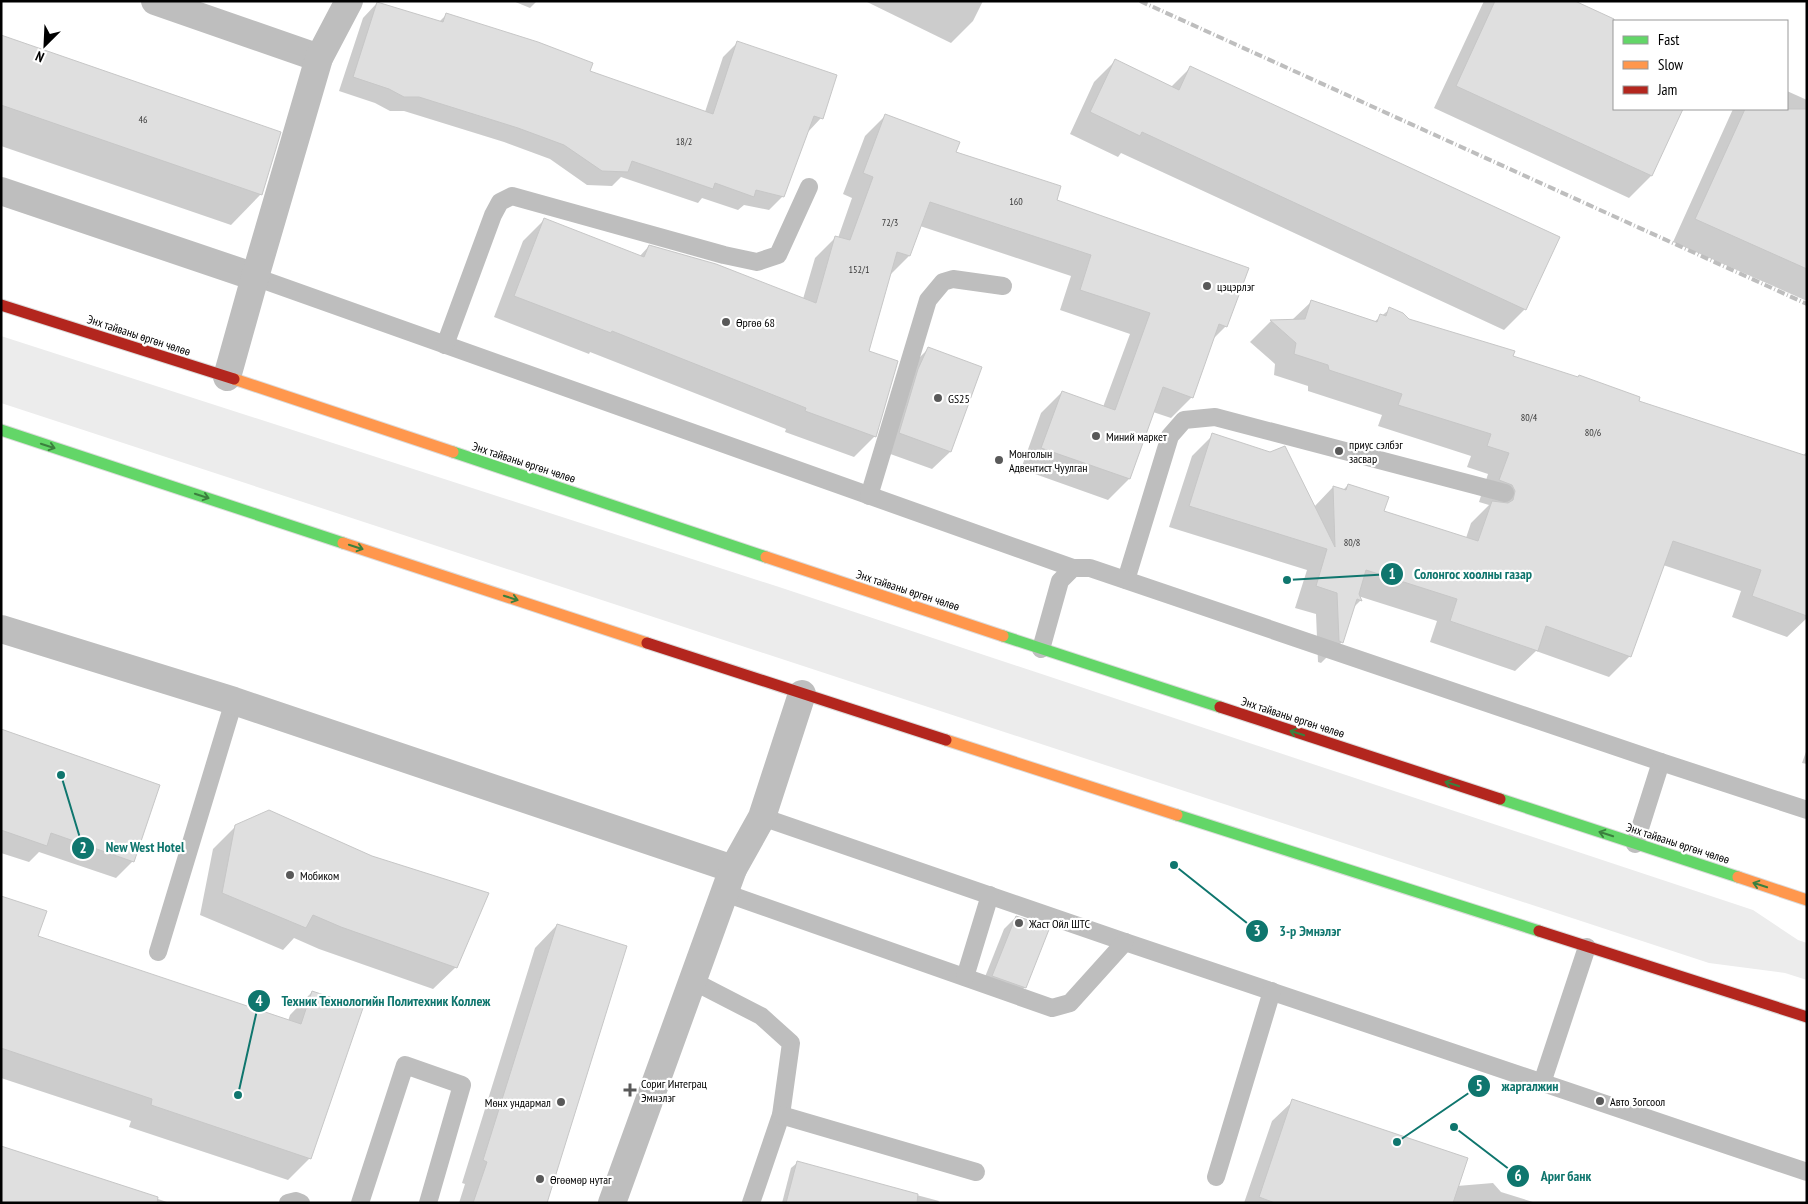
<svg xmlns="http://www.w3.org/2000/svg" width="1808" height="1204" viewBox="0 0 1808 1204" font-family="'PT Sans Narrow',sans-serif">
	<rect width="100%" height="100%" fill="#fff"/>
	<polygon fill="#ececec" points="1,336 776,586 1753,910 1798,940 1807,943 1807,980 1785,973 1709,963 1,403"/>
	<g fill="#0003">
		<polygon points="513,1 537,1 530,8"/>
		<polygon points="865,1 983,1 973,21 951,43"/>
		<polygon points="1484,1 1572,1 1615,21 1614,109 1682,109 1651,176 1629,198 1434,108"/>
		<polygon points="377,3 439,22 447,14 588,72 705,112 723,57 737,43 821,118 807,133 783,196 769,210 744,205 738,210 702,198 698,203 621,177 612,186 587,185 550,159 504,142 404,111 390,111 375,103 339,91 363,18"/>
		<polygon points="1,36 261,194 231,225 1,146"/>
		<polygon points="1115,61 1171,87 1191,67 1525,309 1504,330 1121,153 1118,157 1070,134 1094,82"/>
		<polygon points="1787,91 1807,100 1807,301 1673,242 1733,109 1787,109"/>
		<polygon points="886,115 955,152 1055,201 1226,326 1212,340 1192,397 1171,418 1153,412 1129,479 1108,500 1021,469 1041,413 1062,392 1103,407 1130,334 1060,310 1071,276 920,226 909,256 889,276 867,351 875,436 854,457 785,432 786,429 590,352 589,354 494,317 523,241 544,220 639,257 649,246 803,299 815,258 836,237 838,238 852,198 843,194 865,136"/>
		<polygon points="1312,301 1374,322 1390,309 1408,320 1637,401 1802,456 1807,452 1807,618 1787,637 1732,617 1741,591 1663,565 1630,656 1609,677 1536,651 1515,671 1430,642 1437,621 1358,596 1361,600 1353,608 1342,642 1321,663 1318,662 1316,614 1295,608 1307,570 1169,527 1192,456 1213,435 1314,507 1333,487 1343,490 1348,485 1383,512 1466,538 1471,523 1489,505 1479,502 1488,474 1467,467 1471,456 1378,426 1382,415 1308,391 1308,386 1274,375 1275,364 1250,342 1271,321 1292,320"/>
		<polygon points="928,349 980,368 950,452 932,469 882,451 911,366"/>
		<polygon points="1,737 133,861 116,878 39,852 29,862 1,853"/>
		<polygon points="1807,749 1807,764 1802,763"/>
		<polygon points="236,826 456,967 433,989 319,949 294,938 283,950 200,915 213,849"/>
		<polygon points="1,897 36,936 288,1021 290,1015 312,992 310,1158 288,1180 129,1127 131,1121 1,1078"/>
		<polygon points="1016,917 1025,987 1013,999 981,987 1004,929"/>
		<polygon points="557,925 547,1203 459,1203 465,1184 462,1183 535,948"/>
		<polygon points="1293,1101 1457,1186 1493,1183 1501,1192 1536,1203 1244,1203 1272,1121"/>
		<polygon points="1,1147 170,1203 1,1203"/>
		<polygon points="797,1163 939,1201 938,1203 782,1203 791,1168"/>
	</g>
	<g fill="#dfdfdf" stroke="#c7c7c7">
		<polygon points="1495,1 1575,1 1614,19 1614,109 1683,109 1652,176 1456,86"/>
		<polygon points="377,2 443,22 446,13 538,42 593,63 590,71 713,114 737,41 837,75 823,119 814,116 784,197 756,190 754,197 715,183 713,189 632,161 628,172 602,171 564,145 518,128 419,97 404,97 389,89 353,77"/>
		<polygon points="1,35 281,132 262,195 1,105"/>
		<polygon points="1115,59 1179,90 1190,66 1560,237 1526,310 1142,132 1140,136 1090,112"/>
		<polygon points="1745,109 1807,109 1807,269 1695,219"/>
		<polygon points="885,114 960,142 956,152 1061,186 1057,200 1249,268 1227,327 1219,324 1193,398 1163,387 1130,479 1041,448 1062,391 1115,410 1150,313 1080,290 1091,255 930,202 910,256 897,252 869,351 898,361 876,437 805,411 806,408 612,331 611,333 514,296 544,218 644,257 649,245 716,264 816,303 835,236 850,240 873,177 863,173"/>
		<polygon points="1311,300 1377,322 1380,314 1386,316 1389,307 1403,313 1409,319 1515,351 1513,356 1578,377 1579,375 1640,397 1639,401 1807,456 1807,616 1752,596 1761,570 1673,541 1631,657 1546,626 1538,651 1450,621 1457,599 1366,570 1359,594 1362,601 1357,599 1343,643 1339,641 1337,593 1316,586 1327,549 1189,506 1212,433 1270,452 1285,446 1335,547 1333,486 1346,490 1348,484 1389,497 1384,511 1478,541 1492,501 1508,503 1513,500 1515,491 1512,485 1499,480 1509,453 1487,446 1491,434 1398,405 1402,394 1329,370 1328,365 1294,354 1296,343 1270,320 1305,319"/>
		<polygon points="928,347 982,367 951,452 899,433 918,369"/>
		<polygon points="1,729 160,785 134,862 51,833 47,846 1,830"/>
		<polygon points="269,810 372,856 489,893 457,968 341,927 313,915 306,928 222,893 235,825"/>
		<polygon points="1,896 47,911 38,936 301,1024 312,991 363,1008 311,1159 151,1105 152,1099 1,1048"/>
		<polygon points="1016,916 1050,927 1026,988 992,976"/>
		<polygon points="557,924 627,946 547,1203 473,1203 487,1162 483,1160"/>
		<polygon points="1292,1099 1468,1158 1453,1203 1275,1203 1259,1197"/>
		<polygon points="1,1146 158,1197 157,1203 1,1203"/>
		<polygon points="797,1161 918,1194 917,1203 786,1203"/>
	</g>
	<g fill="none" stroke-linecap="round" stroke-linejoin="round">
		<g stroke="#dbdbdb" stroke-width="13">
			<g id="fast">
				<polyline points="1,430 343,543"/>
				<polyline points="453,452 766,557"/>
				<polyline points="1003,636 1220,707"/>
				<polyline points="1500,799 1738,877"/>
				<polyline points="1177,815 1539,931"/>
			</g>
		</g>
		<g stroke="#dbdbdb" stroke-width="13">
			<g id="slow">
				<polyline points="234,379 453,452"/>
				<polyline points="343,543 647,643"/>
				<polyline points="766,557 1003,636"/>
				<polyline points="946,740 1177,815"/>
				<polyline points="1738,877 1807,900"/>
			</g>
		</g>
		<g stroke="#dbdbdb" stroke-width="13">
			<g id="jam">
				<polyline points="1,305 234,379"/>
				<polyline points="647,643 946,740"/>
				<polyline points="1220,707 1500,799"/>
				<polyline points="1539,931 1807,1017"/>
			</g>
		</g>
		<g stroke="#bebebe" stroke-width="18">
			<polyline points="255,277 1073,568"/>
			<polyline points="445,345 493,215 500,202 512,196 724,255 757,262 778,255 809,187"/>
			<polyline points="869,496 928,300 943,282 953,279 1003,286"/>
			<polyline points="1126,580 1170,436 1184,420 1215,417 1505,493"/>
			<polyline points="1041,649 1060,581 1073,568 1090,568 1661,762 1635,844"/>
			<polyline points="1661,762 1807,810"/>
			<polyline points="762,817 1125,942 1807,1172"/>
			<polyline points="725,893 1052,1008 1070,1003 1125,942"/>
			<polyline points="158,952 234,701"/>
			<polyline points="965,977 990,895"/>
			<polyline points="693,981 761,1016 791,1043 781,1115 751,1203"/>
			<polyline points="1542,1083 1587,947"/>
			<polyline points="781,1115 976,1172"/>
			<polyline points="1216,1177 1272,991"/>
			<polyline points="288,1203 296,1201 301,1203"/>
			<polyline points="360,1203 405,1065 462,1085 428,1203"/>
		</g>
		<g stroke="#bebebe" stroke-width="28">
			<polyline points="155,1 319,58"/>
			<polyline points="1,191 255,277"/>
			<polyline points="227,377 255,277 319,58 349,1"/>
			<polyline points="1,629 234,701 733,869"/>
			<polyline points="612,1203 733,869 762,817 802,694"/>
		</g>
		<use href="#fast" stroke="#63d668" stroke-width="11"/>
		<use href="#slow" stroke="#ff974d" stroke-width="11"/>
		<use href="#jam" stroke="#b3261e" stroke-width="11"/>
		<polyline stroke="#bebebe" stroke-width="4" stroke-dasharray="8 2.5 1 2.5" stroke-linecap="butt" points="1140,1 1807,304"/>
	</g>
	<defs><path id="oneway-shaft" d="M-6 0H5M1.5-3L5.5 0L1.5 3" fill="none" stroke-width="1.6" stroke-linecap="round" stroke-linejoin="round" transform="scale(1.25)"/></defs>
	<g stroke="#3b803e">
		<use href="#oneway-shaft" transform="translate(48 446) rotate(18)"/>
		<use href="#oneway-shaft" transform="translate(202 496) rotate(18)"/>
		<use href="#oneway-shaft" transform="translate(356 547) rotate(18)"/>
		<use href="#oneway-shaft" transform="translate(511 598) rotate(18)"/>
		<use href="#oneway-shaft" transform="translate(1297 733) rotate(-162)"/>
		<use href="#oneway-shaft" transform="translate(1452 784) rotate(-162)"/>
		<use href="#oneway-shaft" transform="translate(1606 834) rotate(-162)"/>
		<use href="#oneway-shaft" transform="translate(1760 885) rotate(-162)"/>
	</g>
	<g fill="#595959" stroke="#fff" stroke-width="2">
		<circle cx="1207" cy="286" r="5"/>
		<circle cx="726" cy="322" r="5"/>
		<circle cx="938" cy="398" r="5"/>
		<circle cx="1096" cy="436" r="5"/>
		<circle cx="1339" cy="451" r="5"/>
		<circle cx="999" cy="460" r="5"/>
		<circle cx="290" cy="875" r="5"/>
		<circle cx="1019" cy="923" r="5"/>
		<path d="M627.5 1082.5h5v5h5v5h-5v5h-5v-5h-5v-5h5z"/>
		<circle cx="1600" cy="1101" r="5"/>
		<circle cx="561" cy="1102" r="5"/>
		<circle cx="540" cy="1179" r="5"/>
	</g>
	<g text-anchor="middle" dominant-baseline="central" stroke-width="4.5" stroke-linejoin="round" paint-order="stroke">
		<g font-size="10" fill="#383838">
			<text x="143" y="119">46</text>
			<text x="684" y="141">18/2</text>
			<text x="1016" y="201">160</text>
			<text x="890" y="222">72/3</text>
			<text x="859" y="269">152/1</text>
			<text x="1529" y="417">80/4</text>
			<text x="1593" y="432">80/6</text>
			<text x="1352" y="542">80/8</text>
		</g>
		<g font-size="12" fill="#000" stroke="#fff" text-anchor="start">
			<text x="1217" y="286">цэцэрлэг</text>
			<text x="736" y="322">Өргөө 68</text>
			<text x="948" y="398">GS25</text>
			<text x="1106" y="436">Миний маркет</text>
			<text x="1349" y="444">приус сэлбэг<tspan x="1349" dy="14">засвар</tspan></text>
			<text x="1009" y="453">Монголын<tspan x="1009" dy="14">Адвентист Чуулган</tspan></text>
			<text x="300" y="875">Мобиком</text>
			<text x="1029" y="923">Жаст Ойл ШТС</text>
			<text x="641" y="1083">Сориг Интеграц<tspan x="641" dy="14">Эмнэлэг</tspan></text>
			<text x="1610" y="1101">Авто 3огсоол</text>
			<text x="551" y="1102" text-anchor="end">Мөнх ундармал</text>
			<text x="550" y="1179">Өгөөмөр нутаг</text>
		</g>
		<g font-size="12" fill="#000" stroke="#fff">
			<text transform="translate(139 335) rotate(18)">Энх тайваны өргөн чөлөө</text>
			<text transform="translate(524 462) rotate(18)">Энх тайваны өргөн чөлөө</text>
			<text transform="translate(908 590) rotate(18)">Энх тайваны өргөн чөлөө</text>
			<text transform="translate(1293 717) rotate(18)">Энх тайваны өргөн чөлөө</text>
			<text transform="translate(1678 843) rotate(18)">Энх тайваны өргөн чөлөө</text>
		</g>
	</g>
	<path fill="none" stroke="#0f766e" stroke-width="2" d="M1287 580L1392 574M61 775L83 848M1174 865L1257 931M238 1095L259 1001M1397 1142L1479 1086M1454 1127L1518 1176"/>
	<g fill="#0f766e" stroke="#fff" stroke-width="2">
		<circle cx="1287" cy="580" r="5"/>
		<circle cx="61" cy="775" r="5"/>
		<circle cx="1174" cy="865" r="5"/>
		<circle cx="238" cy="1095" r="5"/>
		<circle cx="1397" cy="1142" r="5"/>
		<circle cx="1454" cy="1127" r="5"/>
		<circle cx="1392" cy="574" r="12"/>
		<circle cx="83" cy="848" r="12"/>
		<circle cx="1257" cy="931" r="12"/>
		<circle cx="259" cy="1001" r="12"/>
		<circle cx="1479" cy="1086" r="12"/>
		<circle cx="1518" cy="1176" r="12"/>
	</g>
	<g font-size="15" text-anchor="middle" font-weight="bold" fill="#fff">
		<text x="1392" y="579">1</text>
		<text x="83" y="853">2</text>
		<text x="1257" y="936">3</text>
		<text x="259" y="1006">4</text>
		<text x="1479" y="1091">5</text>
		<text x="1518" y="1181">6</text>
	</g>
	<g font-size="14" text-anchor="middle" font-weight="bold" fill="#0f766e" stroke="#fff" stroke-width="4.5" stroke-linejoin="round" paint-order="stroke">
		<text x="1473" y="579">Солонгос хоолны газар</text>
		<text x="145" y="852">New West Hotel</text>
		<text x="1310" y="936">3-р Эмнэлэг</text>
		<text x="386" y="1006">Техник Технологийн Политехник Коллеж</text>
		<text x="1530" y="1091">жаргалжин</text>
		<text x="1566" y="1181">Ариг банк</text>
	</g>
	<rect width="1808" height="1204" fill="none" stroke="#000000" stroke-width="5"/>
	<rect x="1613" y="20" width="175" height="90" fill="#ffffff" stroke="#999999"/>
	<rect x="1623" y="36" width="25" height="8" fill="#63d668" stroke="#999999"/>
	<text x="1658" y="45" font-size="15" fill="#000000">Fast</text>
	<rect x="1623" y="61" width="25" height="8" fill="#ff974d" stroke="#999999"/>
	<text x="1658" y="70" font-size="15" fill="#000000">Slow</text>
	<rect x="1623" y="86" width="25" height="8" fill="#b3261e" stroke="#999999"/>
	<text x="1658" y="95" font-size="15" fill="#000000">Jam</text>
	<g transform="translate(45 45) rotate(204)" stroke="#ffffff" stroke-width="4" paint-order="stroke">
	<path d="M0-4L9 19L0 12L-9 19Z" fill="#000000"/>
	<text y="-8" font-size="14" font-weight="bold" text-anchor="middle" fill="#000000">N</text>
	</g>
</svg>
